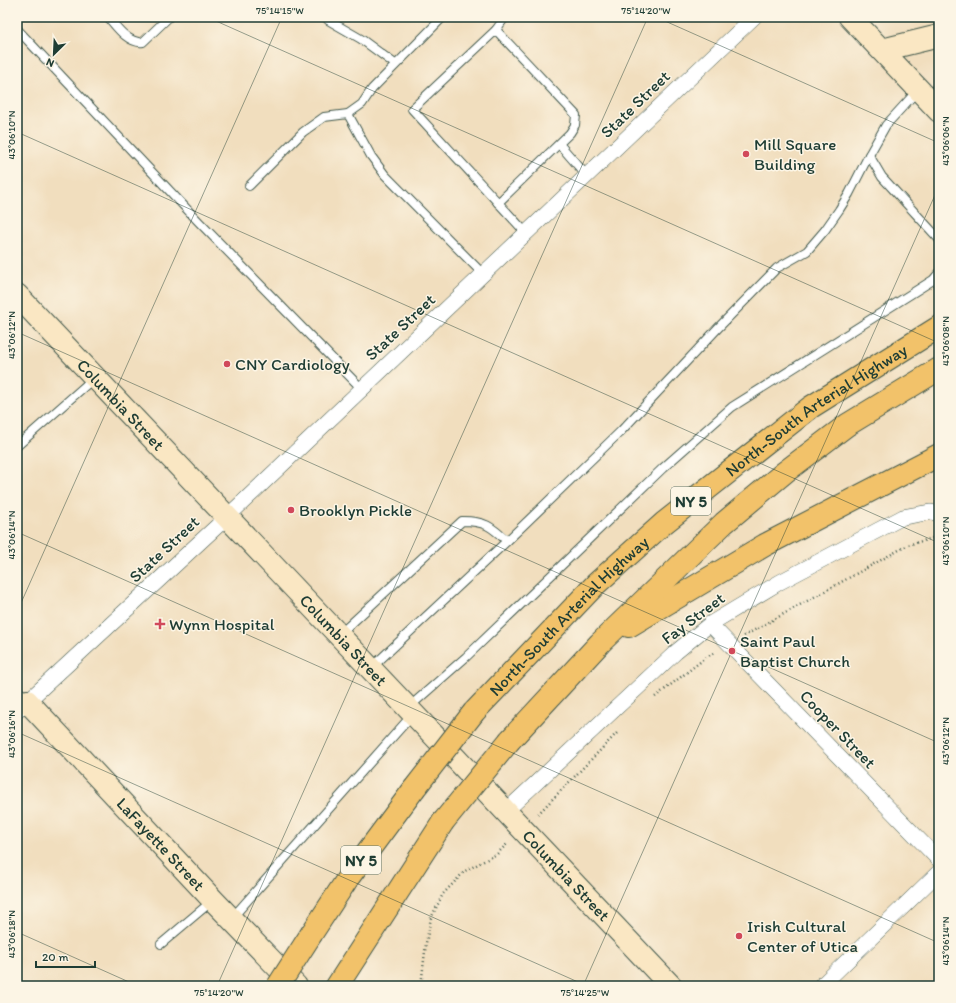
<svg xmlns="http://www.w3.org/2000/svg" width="956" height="1003" viewBox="0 0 956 1003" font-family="Itim,sans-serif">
	<rect width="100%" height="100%" fill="#fcf5e5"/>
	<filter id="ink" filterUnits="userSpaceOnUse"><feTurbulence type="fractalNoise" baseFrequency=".025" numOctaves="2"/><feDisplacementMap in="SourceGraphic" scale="8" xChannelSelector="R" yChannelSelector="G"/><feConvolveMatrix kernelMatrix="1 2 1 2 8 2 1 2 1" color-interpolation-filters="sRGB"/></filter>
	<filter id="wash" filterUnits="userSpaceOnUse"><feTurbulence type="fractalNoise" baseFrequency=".012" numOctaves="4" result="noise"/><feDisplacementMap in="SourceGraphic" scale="16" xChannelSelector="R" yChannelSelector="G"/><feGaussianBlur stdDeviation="0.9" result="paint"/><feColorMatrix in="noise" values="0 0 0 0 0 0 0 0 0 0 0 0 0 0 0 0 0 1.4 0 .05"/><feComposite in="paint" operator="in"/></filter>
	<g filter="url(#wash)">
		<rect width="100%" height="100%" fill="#f1debe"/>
	</g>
	<g filter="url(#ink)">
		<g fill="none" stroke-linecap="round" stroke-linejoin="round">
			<g stroke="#3e5549" stroke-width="10">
				<g id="lane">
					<path d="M108,17C116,26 128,44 143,42L169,17"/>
					<polyline points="443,17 372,89 362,104 348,114 371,156 385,175 483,274"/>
					<polyline points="505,17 496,30 412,109 526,233"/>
					<polyline points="328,20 361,39 395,64"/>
					<polyline points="17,29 199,222 362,389"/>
					<polyline points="496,30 576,115 575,125 570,133 498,203"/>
					<polyline points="918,90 886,125 869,155 882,177 939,239"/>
					<polyline points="560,145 587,176"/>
					<polyline points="249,186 303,132 324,117 348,114"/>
					<polyline points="17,446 94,378"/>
					<path d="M339,635L462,521C485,521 491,526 507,541"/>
					<polyline points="371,668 507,541 621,431 718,328 777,268 807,251 825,230 839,210 849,194 869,155"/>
					<polyline points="17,689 27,700"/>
					<polyline points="408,708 466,657 663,468 732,407 933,280 939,273"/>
					<polyline points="232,918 413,714"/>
					<polyline points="161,944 212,901"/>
				</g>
			</g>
			<g stroke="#3e5549" stroke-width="16">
				<g id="street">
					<polyline points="710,624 939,860"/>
					<polyline points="17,711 227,517 754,17"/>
					<polyline points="506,811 676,652 710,624 780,582 903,517 931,512 939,514"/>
					<polyline points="821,986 939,872"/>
				</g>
			</g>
			<g stroke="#3e5549" stroke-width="24">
				<g id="secondary">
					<polyline points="850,17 939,111"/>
					<polyline points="882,50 939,36"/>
					<path id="s1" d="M17,295L671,986"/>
					<path id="s2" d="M27,701L213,900L296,986"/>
				</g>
			</g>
			<g stroke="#3e5549" stroke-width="24">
				<g id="highway">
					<polyline points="629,626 765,545 939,455"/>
					<path id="s3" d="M474,712L596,584L664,523L811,407L939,327"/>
					<polyline points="510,740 600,643 724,523 785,472 847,425 939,369"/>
					<polyline points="312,933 348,878 414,789"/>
					<polyline points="337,986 443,822"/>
				</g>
			</g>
			<g stroke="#3e5549" stroke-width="2.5" stroke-dasharray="1 3" stroke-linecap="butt">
				<polyline points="744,636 908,545 936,537 937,532"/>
				<polyline points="655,697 704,659 715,652"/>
				<polyline points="538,814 618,732"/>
				<polyline points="421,986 426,943 431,918 443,894 465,871 497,854 508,843"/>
			</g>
			<use href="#lane" stroke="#fff" stroke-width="8"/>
			<use href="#street" stroke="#fff" stroke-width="15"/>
			<use href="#secondary" stroke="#fae7c3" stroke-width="22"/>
			<use href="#highway" stroke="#f2c26a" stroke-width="22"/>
			<g stroke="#3e5549" stroke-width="24" stroke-linecap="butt">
				<g id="highway-bridge">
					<polyline points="414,789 474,712"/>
					<polyline points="443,822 510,740"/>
					<polyline points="278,986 312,933"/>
				</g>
			</g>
			<use href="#highway-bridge" stroke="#f2c26a" stroke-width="22"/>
		</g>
	</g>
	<path fill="none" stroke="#1f3d34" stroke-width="1" stroke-opacity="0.45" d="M207,17L939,343M656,17L939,143M17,132L939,543M17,332L939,743M17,532L939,943M17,612L282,17M17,732L587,986M17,932L138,986M217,986L648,17M583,986L939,186"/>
	<g fill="#d1495b" stroke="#fcf5e5" stroke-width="1.5">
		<circle cx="746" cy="154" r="4"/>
		<circle cx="227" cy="364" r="4"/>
		<circle cx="291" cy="510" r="4"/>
		<path d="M158 618h4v4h4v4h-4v4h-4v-4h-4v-4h4z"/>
		<circle cx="732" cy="651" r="4"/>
		<circle cx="739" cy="936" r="4"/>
	</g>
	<g text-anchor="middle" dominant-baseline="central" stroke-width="3" stroke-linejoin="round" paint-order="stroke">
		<g fill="#fcf5e5" stroke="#617469" stroke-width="1">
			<rect x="671" y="487" width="40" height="28" rx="3"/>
			<rect x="341" y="846" width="40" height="28" rx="3"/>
		</g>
		<g font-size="16" font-weight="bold" fill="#1f3d34">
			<text x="691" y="501">NY 5</text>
			<text x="361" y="860">NY 5</text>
		</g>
		<g font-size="17" fill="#1f3d34" stroke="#fcf5e5">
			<text transform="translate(635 104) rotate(-44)">State Street</text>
			<text transform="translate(400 327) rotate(-43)">State Street</text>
			<text stroke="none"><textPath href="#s1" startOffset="151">Columbia Street</textPath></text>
			<text stroke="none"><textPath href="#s3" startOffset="458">North-South Arterial Highway</textPath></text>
			<text transform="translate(164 549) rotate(-43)">State Street</text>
			<text stroke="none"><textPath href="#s3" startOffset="135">North-South Arterial Highway</textPath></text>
			<text transform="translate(693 618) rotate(-37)">Fay Street</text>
			<text stroke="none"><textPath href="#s1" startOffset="475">Columbia Street</textPath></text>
			<text transform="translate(838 729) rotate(46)">Cooper Street</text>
			<text stroke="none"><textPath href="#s2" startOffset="196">LaFayette Street</textPath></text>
			<text stroke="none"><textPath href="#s1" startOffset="799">Columbia Street</textPath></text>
		</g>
		<g font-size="17" fill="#1f3d34" stroke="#fcf5e5" text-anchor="start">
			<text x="754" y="144">Mill Square<tspan x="754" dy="20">Building</tspan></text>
			<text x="235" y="364">CNY Cardiology</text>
			<text x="299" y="510">Brooklyn Pickle</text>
			<text x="169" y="624">Wynn Hospital</text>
			<text x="740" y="641">Saint Paul<tspan x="740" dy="20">Baptist Church</tspan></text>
			<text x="747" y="926">Irish Cultural<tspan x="747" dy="20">Center of Utica</tspan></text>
		</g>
	</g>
	<rect width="956" height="1003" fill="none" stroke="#fcf5e5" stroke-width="44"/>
	<g transform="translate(54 54) rotate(204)" stroke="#fcf5e5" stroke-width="3" paint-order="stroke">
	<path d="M0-3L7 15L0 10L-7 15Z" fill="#1f3d34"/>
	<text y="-6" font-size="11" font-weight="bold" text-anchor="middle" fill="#1f3d34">N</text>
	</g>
	<path d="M36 961v6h59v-6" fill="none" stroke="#1f3d34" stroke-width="2"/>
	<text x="42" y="961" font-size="12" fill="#1f3d34" stroke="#fcf5e5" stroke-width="3" paint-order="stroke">20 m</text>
	<rect x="22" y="22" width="912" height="959" fill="none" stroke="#1f3d34" stroke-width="1.5"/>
	<g font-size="10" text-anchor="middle" fill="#1f3d34">
		<text x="280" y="14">75°14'15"W</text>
		<text x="646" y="14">75°14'20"W</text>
		<text transform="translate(11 135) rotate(-90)" y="4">43°06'10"N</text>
		<text transform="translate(945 141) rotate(-90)" y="4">43°06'06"N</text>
		<text transform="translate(11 335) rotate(-90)" y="4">43°06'12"N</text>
		<text transform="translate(945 341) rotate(-90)" y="4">43°06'08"N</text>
		<text transform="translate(11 535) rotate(-90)" y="4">43°06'14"N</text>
		<text transform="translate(945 541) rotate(-90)" y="4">43°06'10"N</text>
		<text transform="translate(11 734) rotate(-90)" y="4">43°06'16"N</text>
		<text transform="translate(945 741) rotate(-90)" y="4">43°06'12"N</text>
		<text transform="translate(11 934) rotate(-90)" y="4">43°06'18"N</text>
		<text transform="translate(945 941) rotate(-90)" y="4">43°06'14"N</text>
		<text x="219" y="996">75°14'20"W</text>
		<text x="585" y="996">75°14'25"W</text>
	</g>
</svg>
